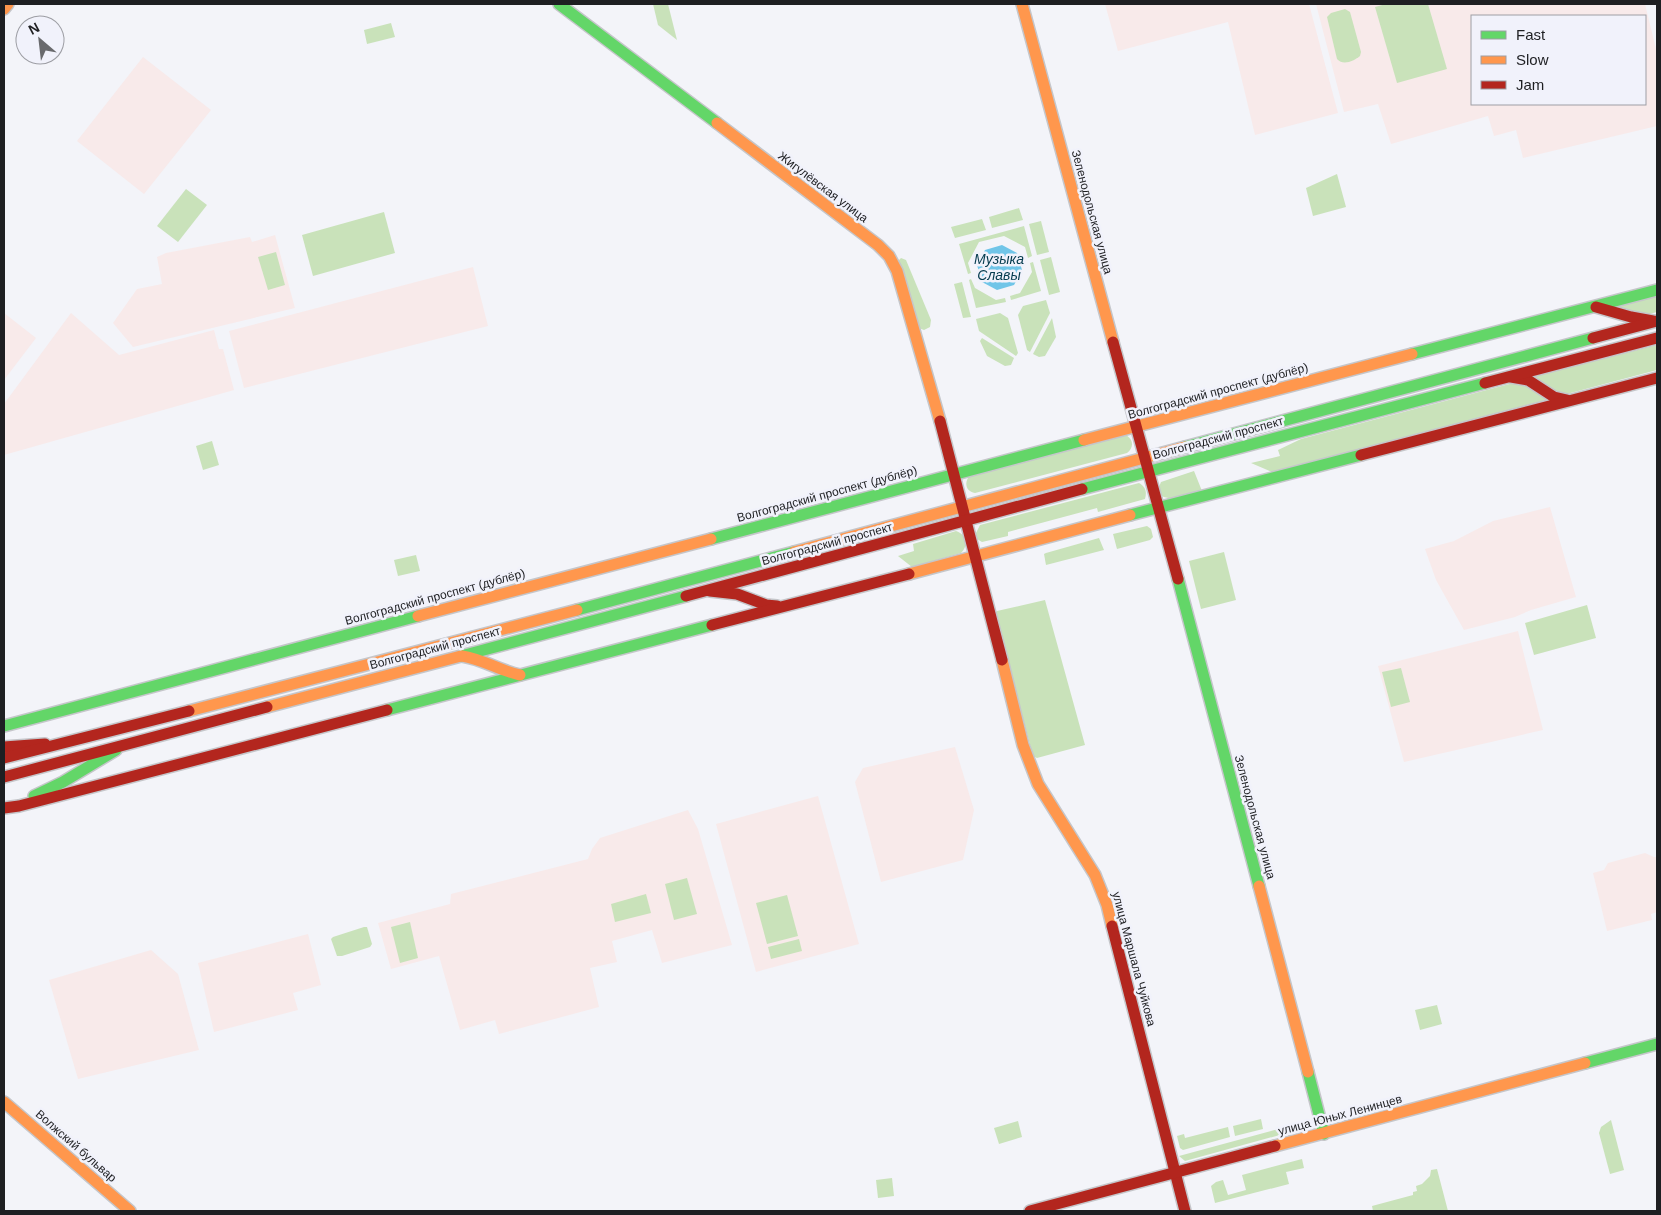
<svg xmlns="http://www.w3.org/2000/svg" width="1661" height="1215" viewBox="0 0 1661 1215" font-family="Arial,sans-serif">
	<rect width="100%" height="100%" fill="#f3f4f9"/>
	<g fill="#f8eaea" fill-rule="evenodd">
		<polygon points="1105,4 1309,4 1338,113 1255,135 1228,22 1118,51"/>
		<path d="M1316,4H1645L1657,53V126L1523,158L1516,130L1494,136L1488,116L1391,144L1378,104L1344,112ZM1472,16H1645V104H1472Z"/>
		<polygon points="143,57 211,110 144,194 77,141"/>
		<polygon points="275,235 295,308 133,347 113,323 137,289 162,284 157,257 166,253 250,237 252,242"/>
		<polygon points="473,267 488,326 244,388 229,331"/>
		<polygon points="4,313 36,338 4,380"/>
		<polygon points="71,313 119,355 214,330 219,349 223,349 234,390 4,455 4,404"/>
		<polygon points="1550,507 1576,597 1531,610 1515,617 1464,630 1436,580 1425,549 1454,541 1493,521"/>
		<polygon points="1518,631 1543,730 1404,762 1378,666"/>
		<polygon points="955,747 974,810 963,860 881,882 855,782 863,768"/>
		<polygon points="818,796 859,944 756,972 716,824"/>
		<polygon points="688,810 698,829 732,945 662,963 652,930 612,941 617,962 590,968 599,1007 499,1034 495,1020 460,1030 439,956 391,969 378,923 450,904 451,894 588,859 592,849 600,838"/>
		<polygon points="1645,853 1654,857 1657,857 1657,912 1651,914 1652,920 1607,931 1593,873 1604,870 1608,863"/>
		<polygon points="308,934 321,985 293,993 298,1010 214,1032 198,963"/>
		<polygon points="151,950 178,974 199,1050 78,1079 49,980"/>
	</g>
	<g fill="#c9e2ba">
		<polygon points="653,4 668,4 677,40 658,25"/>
		<polygon points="1386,4 1428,4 1447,69 1397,83 1375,7"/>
		<path d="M1345,9L1350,12L1361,52L1360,56C1354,61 1343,66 1337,59L1327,17L1331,13Z"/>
		<polygon points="391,23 395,37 367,44 364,30"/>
		<polygon points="1337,174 1346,207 1313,216 1306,188"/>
		<polygon points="186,189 207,205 178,242 157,226"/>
		<polygon points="1019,208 1023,220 992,228 989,217"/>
		<polygon points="384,212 395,253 313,276 302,235"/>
		<polygon points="982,219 986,230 955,238 951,227"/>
		<polygon points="1041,221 1049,252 1037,255 1029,224"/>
		<polygon points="1024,226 1032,256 1028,258 1025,247 1004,236 979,242 968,263 971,273 968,274 959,244"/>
		<polygon points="276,252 285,285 268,290 258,257"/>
		<polygon points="1051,257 1060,292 1049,295 1040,260"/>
		<polygon points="901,258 906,260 931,320 930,327 924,330 916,327 897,262"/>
		<polygon points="1033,262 1041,291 1011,300 1010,296 1020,293 1032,272 1030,263"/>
		<polygon points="971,279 975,288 996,300 1005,298 1006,302 976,308 969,280"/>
		<polygon points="962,282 971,317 963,318 954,284"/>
		<path d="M1657,292V312C1635,318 1631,313 1611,305Z"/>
		<polygon points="1046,300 1050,313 1030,352 1027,350 1018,315 1023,306"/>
		<polygon points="1000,313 1008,318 1018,353 1016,356 979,331 976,319"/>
		<polygon points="1052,318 1056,337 1045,356 1039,357 1033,354"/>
		<polygon points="982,338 1014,358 1011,365 1005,366 987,356 980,341"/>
		<polygon points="1657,345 1657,370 1563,395 1557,394 1531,377"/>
		<polygon points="1517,382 1524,383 1550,399 1272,472 1251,463 1280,456 1278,450 1301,439"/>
		<path d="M1124,434C1133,438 1135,447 1127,453L975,493C965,491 964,482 970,475Z"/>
		<polygon points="212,441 219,465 203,470 196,446"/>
		<path d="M1194,471L1202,491C1191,493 1172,502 1162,496L1159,487L1161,482Z"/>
		<path d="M1139,483C1146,487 1147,492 1145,499L1098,512L1097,508L1008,532V536L982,542L977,539L975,535L980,525Z"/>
		<polygon points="1147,526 1151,529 1153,537 1150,540 1117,549 1113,534"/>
		<path d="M956,531C967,535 969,545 961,553L912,567L898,556L914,551L913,544Z"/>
		<polygon points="1099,538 1104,550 1046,565 1044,554 1046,553"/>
		<polygon points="1224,552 1236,600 1201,609 1189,561"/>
		<polygon points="416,555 420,571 398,576 394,560"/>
		<polygon points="1045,600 1085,745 1037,758 1033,756 995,613 997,611"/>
		<polygon points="1587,605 1596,638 1534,655 1525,623"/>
		<polygon points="1401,668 1410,702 1391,707 1382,672"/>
		<polygon points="687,878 697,914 674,920 665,884"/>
		<polygon points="646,894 651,913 615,922 611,904"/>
		<polygon points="787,895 798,936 767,944 756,903"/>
		<polygon points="410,922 418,958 400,963 391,927"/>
		<polygon points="364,927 367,927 372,944 370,947 342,956 337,956 331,939 333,937"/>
		<polygon points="799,939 802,951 771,959 768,947"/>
		<polygon points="1437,1005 1442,1024 1420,1030 1415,1010"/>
		<polygon points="1261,1119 1263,1129 1235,1136 1233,1126"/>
		<polygon points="1611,1120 1624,1170 1610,1174 1599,1133 1601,1127"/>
		<polygon points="1018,1121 1022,1137 999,1144 994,1128"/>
		<polygon points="1308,1121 1308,1125 1305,1128 1185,1161 1179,1156"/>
		<polygon points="1228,1127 1230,1137 1183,1150 1180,1148 1177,1136 1184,1134 1185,1138"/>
		<polygon points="1302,1159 1304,1168 1286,1172 1289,1184 1215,1203 1211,1186 1216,1182 1223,1180 1228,1195 1246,1190 1242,1175"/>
		<polygon points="1437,1169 1448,1211 1373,1211 1372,1206 1413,1195 1413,1192 1417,1191 1416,1186 1422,1184 1430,1176 1431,1170"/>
		<polygon points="892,1178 894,1196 878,1198 876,1180"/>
	</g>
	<polygon fill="#70c5e8" points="1002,245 1017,253 1022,270 1014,285 997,290 982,282 977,265 985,250"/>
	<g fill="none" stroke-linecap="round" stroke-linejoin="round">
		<g stroke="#c5c6ca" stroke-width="14">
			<g id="fast">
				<polyline points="559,4 717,123"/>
				<polyline points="1412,354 1657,290"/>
				<polyline points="1185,447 1593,338"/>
				<polyline points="1082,489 1485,383"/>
				<polyline points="1130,515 1361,455"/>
				<polyline points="711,539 1084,440"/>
				<polyline points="1178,579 1259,886"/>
				<polyline points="577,610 794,552"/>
				<polyline points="461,656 686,596"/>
				<polyline points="387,710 712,625"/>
				<polyline points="4,726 418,616"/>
				<polyline points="34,796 63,782 116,750"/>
				<polyline points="1585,1063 1657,1044"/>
				<polyline points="1308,1072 1324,1134"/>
			</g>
		</g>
		<g stroke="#c5c6ca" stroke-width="14">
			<g id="slow">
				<polyline points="1022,4 1113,342"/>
				<polyline points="4,9 8,4"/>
				<polyline points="717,123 878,245 889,256 897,271 940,421"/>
				<polyline points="1084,440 1412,354"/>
				<polyline points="794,552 1185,447"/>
				<polyline points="909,574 1130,515"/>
				<polyline points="418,616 711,539"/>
				<path d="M462,656C483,659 500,671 520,675"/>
				<polyline points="1002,660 1023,745 1038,784 1095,875 1107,905 1112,926"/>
				<polyline points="267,707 461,656"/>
				<polyline points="189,711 577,610"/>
				<polyline points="1259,886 1308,1072"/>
				<polyline points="4,1102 130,1211"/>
				<polyline points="1275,1146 1585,1063"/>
			</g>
		</g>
		<g stroke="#c5c6ca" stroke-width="14">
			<g id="jam">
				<polyline points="1596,307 1631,317 1653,321"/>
				<polyline points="1593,338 1657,321"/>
				<polyline points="1113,342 1178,579"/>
				<polyline points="1511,377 1528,380 1554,397 1567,400"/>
				<polyline points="1485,383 1657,338"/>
				<polyline points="940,421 1002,660"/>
				<polyline points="1361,455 1657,378"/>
				<polyline points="710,591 737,594 766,605 777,606"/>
				<polyline points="686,596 1082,489"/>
				<polyline points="712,625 909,574"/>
				<polyline points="4,747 45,744"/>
				<polyline points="4,758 189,711"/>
				<polyline points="4,777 267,707"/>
				<polyline points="4,808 19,806 387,710"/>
				<polyline points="1112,926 1185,1211"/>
				<polyline points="1030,1211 1275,1146"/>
			</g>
		</g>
		<use href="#fast" stroke="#63d668" stroke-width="11"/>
		<use href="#slow" stroke="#ff974d" stroke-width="11"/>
		<use href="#jam" stroke="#b3261e" stroke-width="11"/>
	</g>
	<g text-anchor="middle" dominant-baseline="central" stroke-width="5" stroke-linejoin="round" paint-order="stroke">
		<g font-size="12" fill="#1e1f22" stroke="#f1f2fb">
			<text transform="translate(823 187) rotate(37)">Жигулёвская улица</text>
			<text transform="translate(1092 212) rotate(75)">Зеленодольская улица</text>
			<text transform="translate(1218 391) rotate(-15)">Волгоградский проспект (дублёр)</text>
			<text transform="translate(1218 438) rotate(-15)">Волгоградский проспект</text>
			<text transform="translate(827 494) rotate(-15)">Волгоградский проспект (дублёр)</text>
			<text transform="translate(827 544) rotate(-15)">Волгоградский проспект</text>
			<text transform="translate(435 597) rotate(-15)">Волгоградский проспект (дублёр)</text>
			<text transform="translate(435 648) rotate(-15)">Волгоградский проспект</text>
			<text transform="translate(1255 817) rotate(75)">Зеленодольская улица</text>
			<text transform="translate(1134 959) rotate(75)">улица Маршала Чуйкова</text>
			<text transform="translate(1340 1115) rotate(-15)">улица Юных Ленинцев</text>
			<text transform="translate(76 1146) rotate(41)">Волжский бульвар</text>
		</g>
		<g font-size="14" font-style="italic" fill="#053b4e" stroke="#f1f2fb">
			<text x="999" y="259">Музыка<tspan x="999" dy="16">Славы</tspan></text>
		</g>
	</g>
	<rect width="1661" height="1215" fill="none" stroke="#1e1f22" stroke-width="10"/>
	<rect x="1471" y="15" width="175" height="90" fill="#f1f2fb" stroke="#9d9ea4"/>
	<rect x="1481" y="31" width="25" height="8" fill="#63d668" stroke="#9d9ea4"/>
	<text x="1516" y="40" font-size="15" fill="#1e1f22">Fast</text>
	<rect x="1481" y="56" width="25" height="8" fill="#ff974d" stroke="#9d9ea4"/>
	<text x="1516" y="65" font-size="15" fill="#1e1f22">Slow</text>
	<rect x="1481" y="81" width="25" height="8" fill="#b3261e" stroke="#9d9ea4"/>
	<text x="1516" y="90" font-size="15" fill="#1e1f22">Jam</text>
	<g transform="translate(40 40) rotate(332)"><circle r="24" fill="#f1f2fb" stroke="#9d9ea4"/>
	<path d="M0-4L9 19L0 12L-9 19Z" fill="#696a6d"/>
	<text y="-8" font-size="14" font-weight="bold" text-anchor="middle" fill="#1e1f22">N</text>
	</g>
</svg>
